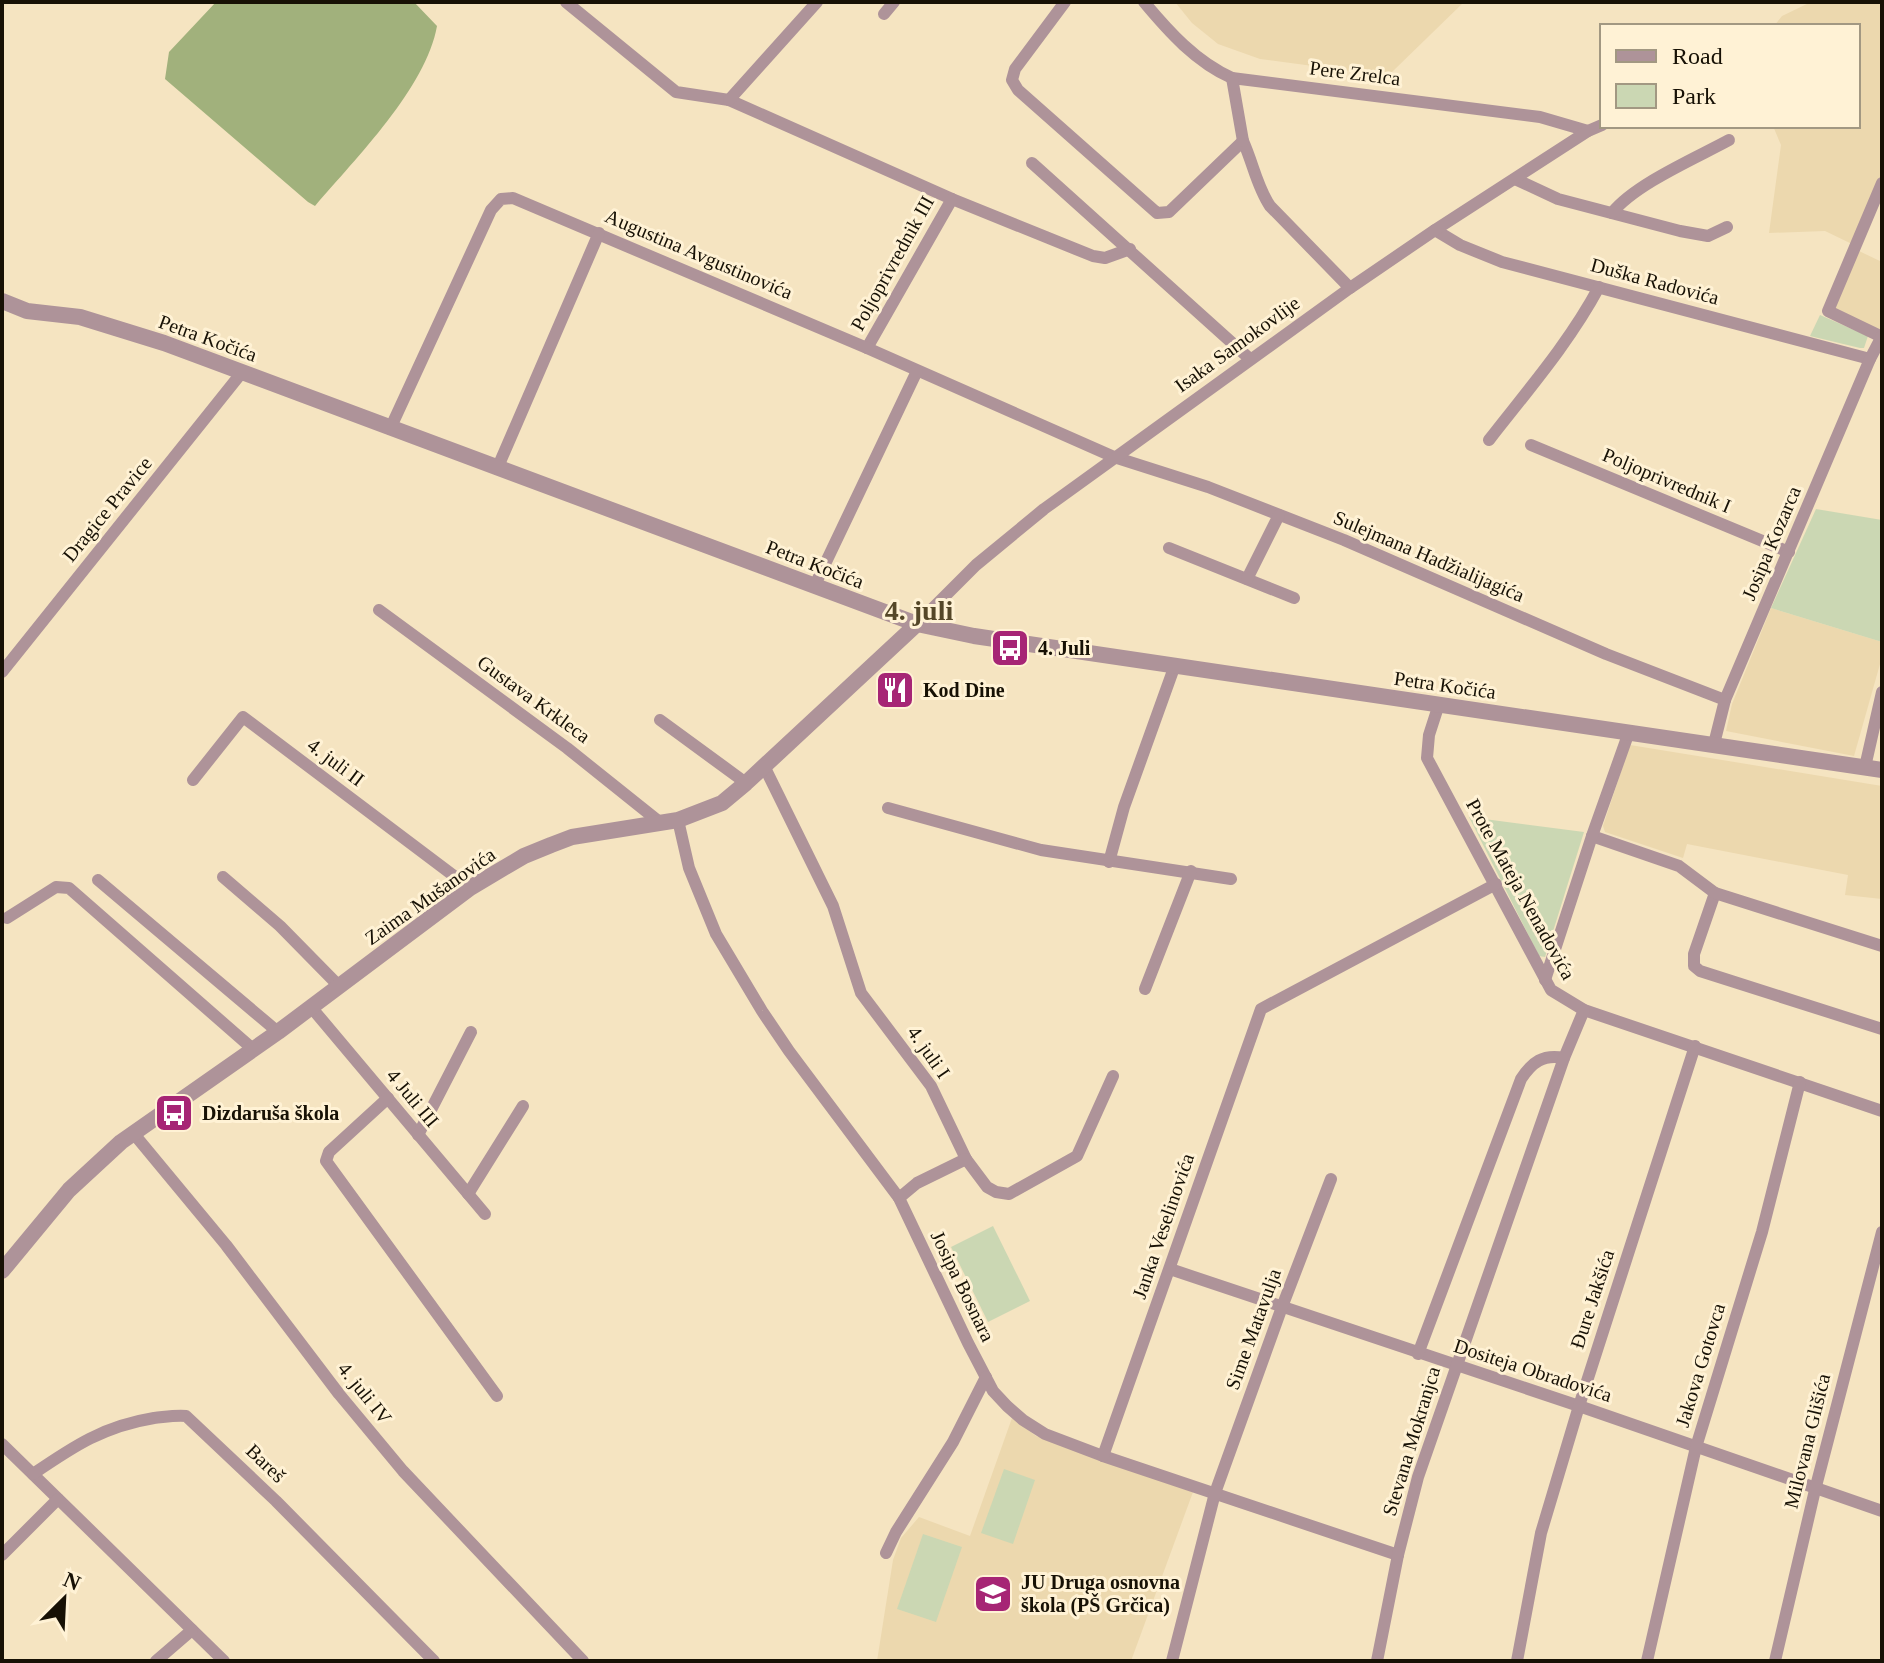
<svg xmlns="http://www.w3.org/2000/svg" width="1884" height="1663" viewBox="0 0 1884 1663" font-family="'Times New Roman',serif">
	<rect width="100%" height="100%" fill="#f5e4c1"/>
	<g fill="#ecd8ae">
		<polygon points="1175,2 1464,2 1392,72 1373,74 1260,59 1218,44 1192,23"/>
		<polygon points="1811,2 1882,2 1882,187 1852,244 1825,231 1769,233 1781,145 1773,126 1858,126 1858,26 1774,26 1782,16"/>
		<polygon points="1859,251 1882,262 1882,332 1834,309"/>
		<polygon points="1771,608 1882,642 1882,657 1854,756 1726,731 1732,704"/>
		<polygon points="1630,745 1882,786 1882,899 1845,895 1848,875 1687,844 1683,858 1605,832 1603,826"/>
		<polygon points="1012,1418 1036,1436 1193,1492 1131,1661 877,1661 893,1560 901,1538 919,1517 970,1536"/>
	</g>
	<g fill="#cbd7b3">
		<polygon points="1820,315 1868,336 1864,348 1860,348 1810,336"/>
		<polygon points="1816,509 1882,520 1882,642 1771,608"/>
		<polygon points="1469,817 1584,832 1545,957 1539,956"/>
		<polygon points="993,1226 1030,1301 988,1322 951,1247"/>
		<polygon points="1004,1469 1035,1480 1013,1544 981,1533"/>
		<polygon points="923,1534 962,1547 936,1622 897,1609"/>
	</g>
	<path fill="#a1b17c" d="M216,2H414L437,26C426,88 356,158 315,206L308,202L165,79L169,52Z"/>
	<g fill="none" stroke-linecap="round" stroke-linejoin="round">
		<g stroke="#ae9399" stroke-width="12">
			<polyline points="566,2 676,92 729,100 952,199 1093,256 1105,258 1130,249"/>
			<path d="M1065,2L1015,69L1012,80L1018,90L1157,213L1169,212L1243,141C1253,163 1257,187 1270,206L1350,288"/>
			<path d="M1144,2C1169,32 1196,62 1232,78L1540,117L1588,131"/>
			<polyline points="884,14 894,2"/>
			<polyline points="1232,78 1243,141"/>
			<polyline points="729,100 817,2"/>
			<polyline points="1032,163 1250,359"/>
			<polyline points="1515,179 1558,199 1680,231 1708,236 1727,227"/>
			<path d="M1612,213C1635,184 1696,158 1729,140"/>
			<polyline points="1435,230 1460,245 1502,262 1870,359"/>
			<polyline points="1880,336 1828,311 1882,183"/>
			<polyline points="867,348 952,199"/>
			<polyline points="390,429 491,210 501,199 513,198 867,348 1114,457 1208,487 1344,540 1606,654 1725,700"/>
			<path d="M1489,440C1527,391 1569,343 1599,287"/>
			<polyline points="1531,445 1789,552"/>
			<polyline points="497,469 599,233"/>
			<polyline points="1169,548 1294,598"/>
			<polyline points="1247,579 1279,515"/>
			<polyline points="815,585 917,371"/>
			<polyline points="379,610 567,748 662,824"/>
			<polyline points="917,624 976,565 1044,509 1350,288 1435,230 1588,131 1602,125"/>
			<polyline points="2,672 243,371"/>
			<polyline points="1439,704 1429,735 1427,758 1551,990 1584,1010 1882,1111"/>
			<polyline points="660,720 746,783"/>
			<polyline points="1714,744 1725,700 1870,359 1882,336"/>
			<polyline points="764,766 833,906 861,993 931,1086 966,1159 987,1187 996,1192 1009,1194 1077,1156 1113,1076"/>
			<polyline points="1865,767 1882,692"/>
			<polyline points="193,780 243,717 470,888"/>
			<polyline points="888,808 1041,850 1231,879"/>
			<polyline points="678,820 689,868 716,934 762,1011 789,1051 899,1198 968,1343 993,1391 1007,1406 1023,1420 1045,1434 1103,1456 1398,1555"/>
			<polyline points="1592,836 1679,866 1715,893 1694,954 1694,966 1700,971 1882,1029"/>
			<polyline points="1109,862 1124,807 1175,665"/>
			<polyline points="223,877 280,926 338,985"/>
			<polyline points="98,880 278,1032"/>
			<polyline points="1715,893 1882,946"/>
			<polyline points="7,918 56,887 69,888 254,1050"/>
			<polyline points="1545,980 1592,836 1629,732"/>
			<polyline points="1145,989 1191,871"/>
			<polyline points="311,1007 485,1214"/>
			<polyline points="388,1098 329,1152 326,1161 497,1396"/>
			<polyline points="134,1134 226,1245 339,1394 403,1471 583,1661"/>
			<polyline points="418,1135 471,1032"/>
			<polyline points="468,1194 523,1106"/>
			<polyline points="899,1198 917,1183 966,1159"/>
			<polyline points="1170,1269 1579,1406 1882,1511"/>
			<path d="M1418,1354L1521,1079C1532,1062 1543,1054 1564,1058"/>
			<polyline points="2,1444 224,1661"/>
			<polyline points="1103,1456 1261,1009 1496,884"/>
			<path d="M33,1474C74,1446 104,1426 154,1418C165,1417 175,1415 186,1416L276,1501L434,1661"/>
			<polyline points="886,1553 896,1532 953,1442 986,1377"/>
			<polyline points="2,1555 58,1499"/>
			<polyline points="156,1661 192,1630"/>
			<polyline points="1172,1661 1215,1493 1282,1307 1331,1179"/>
			<polyline points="1377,1661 1398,1555 1418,1477 1564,1058 1584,1010"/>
			<polyline points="1517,1661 1541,1533 1579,1406 1695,1046"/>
			<polyline points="1647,1661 1696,1447 1762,1232 1800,1082"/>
			<polyline points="1775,1661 1815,1490 1882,1232"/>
		</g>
		<g stroke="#ae9399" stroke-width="16">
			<polyline points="2,301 27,311 80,317 164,343 917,624 974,636 1882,770"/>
			<polyline points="2,1271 69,1190 121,1142 278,1032 470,888 524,856 551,845 572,837 678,820 722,803 746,783 917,624"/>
		</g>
	</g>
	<defs>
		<g id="bus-square" transform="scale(2)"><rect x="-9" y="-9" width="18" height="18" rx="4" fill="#a62575" stroke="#fff2d5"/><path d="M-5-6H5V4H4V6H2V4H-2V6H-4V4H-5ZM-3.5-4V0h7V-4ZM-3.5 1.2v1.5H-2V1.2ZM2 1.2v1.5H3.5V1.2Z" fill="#fff"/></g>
		<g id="restaurant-square" transform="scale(2)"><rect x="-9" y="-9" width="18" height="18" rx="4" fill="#a62575" stroke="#fff2d5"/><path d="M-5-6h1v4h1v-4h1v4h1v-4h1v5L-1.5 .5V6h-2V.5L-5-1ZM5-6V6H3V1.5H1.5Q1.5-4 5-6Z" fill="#fff"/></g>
		<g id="school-square" transform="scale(2)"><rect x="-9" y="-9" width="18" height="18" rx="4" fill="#a62575" stroke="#fff2d5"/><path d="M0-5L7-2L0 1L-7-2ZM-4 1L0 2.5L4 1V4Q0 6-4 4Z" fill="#fff"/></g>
	</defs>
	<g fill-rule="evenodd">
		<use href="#bus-square" x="1010" y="648"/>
		<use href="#restaurant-square" x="895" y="690"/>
		<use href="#bus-square" x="174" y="1113"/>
		<use href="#school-square" x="993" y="1594"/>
	</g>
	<g text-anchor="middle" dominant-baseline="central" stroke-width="6" stroke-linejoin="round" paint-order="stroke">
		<g font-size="20" fill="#171105" stroke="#fff2d5">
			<text transform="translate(1355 73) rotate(7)">Pere Zrelca</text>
			<text transform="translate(699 254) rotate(23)">Augustina Avgustinovića</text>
			<text transform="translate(892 263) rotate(-61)">Poljoprivrednik III</text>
			<text transform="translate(1655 281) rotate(15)">Duška Radovića</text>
			<text transform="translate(208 338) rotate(20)">Petra Kočića</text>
			<text transform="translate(1237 344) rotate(-36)">Isaka Samokovlije</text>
			<text transform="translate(1667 480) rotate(23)">Poljoprivrednik I</text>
			<text transform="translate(107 509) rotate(-51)">Dragice Pravice</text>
			<text transform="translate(1771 543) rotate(-67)">Josipa Kozarca</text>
			<text transform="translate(1429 556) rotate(23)">Sulejmana Hadžialijagića</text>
			<text transform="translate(815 564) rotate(21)">Petra Kočića</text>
			<text transform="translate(1445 685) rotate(8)">Petra Kočića</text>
			<text transform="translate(534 699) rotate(36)">Gustava Krkleca</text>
			<text transform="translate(336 762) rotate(37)">4. juli II</text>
			<text transform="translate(1521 889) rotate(61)">Prote Mateja Nenadovića</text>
			<text transform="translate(430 896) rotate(-35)">Zaima Mušanovića</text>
			<text transform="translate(929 1052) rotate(55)">4. juli I</text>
			<text transform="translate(413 1098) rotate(50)">4 Juli III</text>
			<text transform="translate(1163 1226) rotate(-71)">Janka Veselinovića</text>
			<text transform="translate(963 1286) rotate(64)">Josipa Bosnara</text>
			<text transform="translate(1592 1299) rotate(-72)">Đure Jakšića</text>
			<text transform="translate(1253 1329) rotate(-70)">Sime Matavulja</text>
			<text transform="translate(1700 1365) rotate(-73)">Jakova Gotovca</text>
			<text transform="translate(1533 1370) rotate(18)">Dositeja Obradovića</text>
			<text transform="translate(365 1393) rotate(51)">4. juli IV</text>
			<text transform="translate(1411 1441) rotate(-73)">Stevana Mokranjca</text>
			<text transform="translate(1807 1441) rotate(-76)">Milovana Glišića</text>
			<text transform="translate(266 1463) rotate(44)">Bareš</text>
		</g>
		<g font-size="20" font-weight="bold" fill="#171105" stroke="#fff2d5" text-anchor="start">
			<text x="1038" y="648">4. Juli</text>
			<text x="923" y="690">Kod Dine</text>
			<text x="202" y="1113">Dizdaruša škola</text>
			<text x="1021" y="1582">JU Druga osnovna<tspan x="1021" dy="23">škola (PŠ Grčica)</tspan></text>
		</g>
		<g font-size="28" font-weight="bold" fill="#554728" stroke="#fff2d5">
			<text x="919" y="610">4. juli</text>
		</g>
	</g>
	<rect width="1884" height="1663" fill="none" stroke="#171105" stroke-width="8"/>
	<rect x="1600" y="24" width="260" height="104" fill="#fff2d5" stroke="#a29882" stroke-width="2"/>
	<rect x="1616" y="50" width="40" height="12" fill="#ae9399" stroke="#a29882" stroke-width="2"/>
	<text x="1672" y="64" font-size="24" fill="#171105">Road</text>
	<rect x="1616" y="84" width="40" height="24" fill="#cbd7b3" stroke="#a29882" stroke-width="2"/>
	<text x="1672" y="104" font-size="24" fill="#171105">Park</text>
	<g transform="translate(64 1599) rotate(24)" stroke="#fff2d5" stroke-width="6" paint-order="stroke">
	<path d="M0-6L14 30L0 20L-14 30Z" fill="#171105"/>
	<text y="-12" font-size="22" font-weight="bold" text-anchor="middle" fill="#171105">N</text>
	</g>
</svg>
